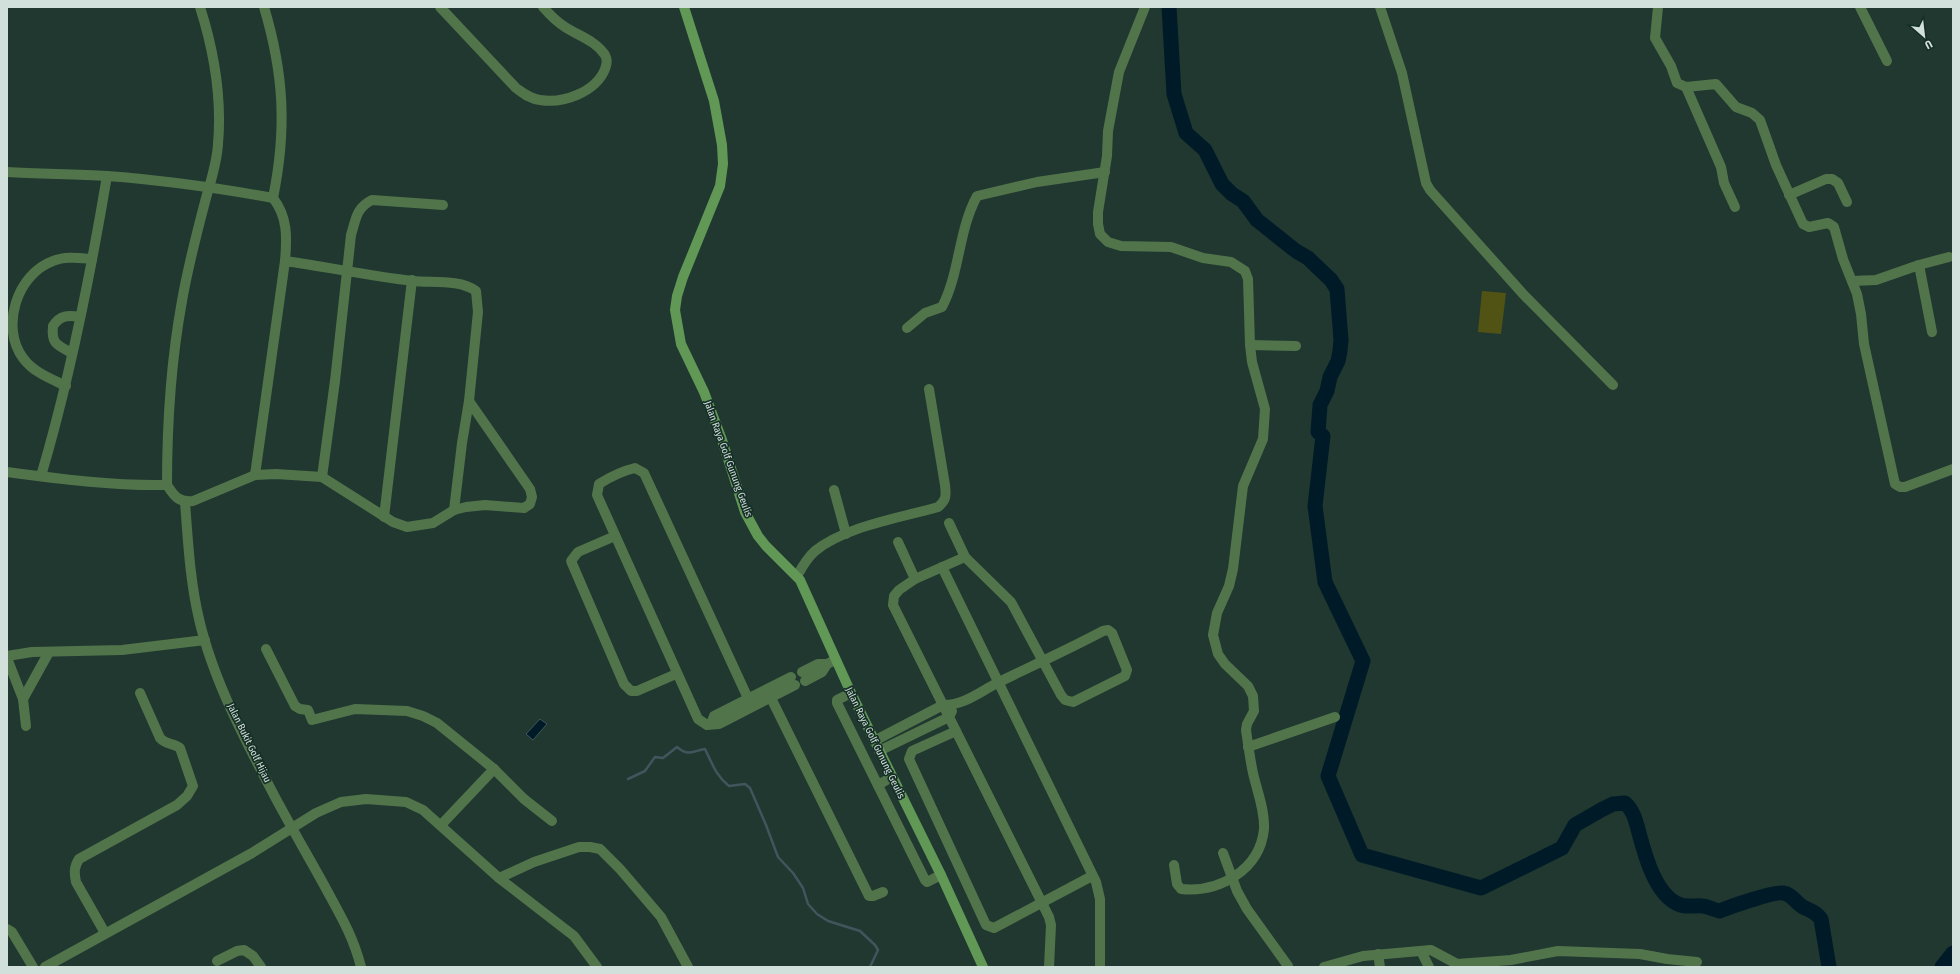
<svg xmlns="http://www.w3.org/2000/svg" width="1960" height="974" viewBox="0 0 1960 974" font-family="'Fira Sans Condensed',sans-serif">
	<rect width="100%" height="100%" fill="#203830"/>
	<polygon fill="#515315" points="1482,291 1506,293 1501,334 1478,332"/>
	<polygon fill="#001b27" stroke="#3f565d" points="540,719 547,724 533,740 526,734"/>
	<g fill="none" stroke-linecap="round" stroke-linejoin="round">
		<path stroke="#3f565d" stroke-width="2.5" d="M628,779L645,771L655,757L663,758L677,747C689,757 692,751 705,749C712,763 716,776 729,786L745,784L750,788L766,825L778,857L793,873L803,888L808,904L817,914L828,921L860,931L875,945L878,950L870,967"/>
		<g stroke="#001b27" stroke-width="15">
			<path d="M1169,7L1174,94L1186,133L1205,150L1222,184L1232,194L1243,201L1257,220L1296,251L1308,258L1331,280L1337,289L1341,340L1340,351L1338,361L1330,377L1327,391L1320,405L1318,432L1323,436L1315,506L1325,582L1363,661L1328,776L1362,855L1481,888L1562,848L1575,825L1601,810L1613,804L1625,803C1634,811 1636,822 1639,833C1645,855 1655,894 1678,904C1686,908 1694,905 1702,906C1708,906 1713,910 1720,911C1729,907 1775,891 1783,893C1792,894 1796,903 1803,907C1811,911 1816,912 1821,919L1829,967"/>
			<polyline points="1942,967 1953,953"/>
		</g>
		<g stroke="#52744b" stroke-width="10">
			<path d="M264,7C284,74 287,129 273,198"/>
			<path d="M440,7L516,88C523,93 530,99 540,100C563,104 596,92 605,69C607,64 608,60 605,55C596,41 579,36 565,27C557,22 550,15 543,7"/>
			<path d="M1145,7L1119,72L1108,131L1107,156L1098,212V224L1100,234L1108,242L1121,246L1171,247L1203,258L1231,262L1245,271L1248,279L1250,345L1252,362L1265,409L1263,439L1243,486L1233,569L1229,586L1217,613L1213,635L1218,654L1225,664L1248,686L1253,696L1254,711L1247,724L1246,730C1248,744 1250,759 1253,773C1257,791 1265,810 1264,829C1260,870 1219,893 1181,889L1177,884L1174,865"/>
			<polyline points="1380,7 1402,73 1426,183 1430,190 1523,294 1613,385"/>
			<polyline points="1658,7 1655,38 1671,66 1677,83 1686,87 1716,84 1736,107 1752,113 1760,120 1776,165 1803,224 1809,227 1828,223 1834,227 1843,259 1857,294 1861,314 1864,344 1895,484 1900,487 1905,487 1953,469"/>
			<polyline points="1860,7 1887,61"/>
			<polyline points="1686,87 1721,167 1724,183 1735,207"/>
			<path d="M7,172C40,174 74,174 107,176C163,180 218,188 273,198C288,217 287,238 285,261L255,475"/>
			<polyline points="1789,195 1826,179 1832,179 1838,183 1847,202"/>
			<path d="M285,261C328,267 370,276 413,281C432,283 460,279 476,291L478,312L469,401L462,443L454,510"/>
			<polyline points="1919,265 1949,257"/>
			<polyline points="1852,281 1876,280 1919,265 1932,332"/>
			<path d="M907,328L925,313L942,307C960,273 958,231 977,196L1037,182L1105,172"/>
			<polyline points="1250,345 1296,346"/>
			<path d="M72,353C57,345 51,344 53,326C60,315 68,315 80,317"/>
			<path d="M66,386C51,379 33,372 23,358C0,327 17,274 53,261C65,256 79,258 92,259"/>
			<path d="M7,472C60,479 113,486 167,485C174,496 179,503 193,501L255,475L276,474L322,477L393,522L407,527L433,523L454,510L466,507L485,505L524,508L530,504L532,497L530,489L469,401"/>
			<path d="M41,476C70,378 90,277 107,176"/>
			<path d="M322,477L335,381L351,235C356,219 356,208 372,200L443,205"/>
			<path d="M167,485C167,423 171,361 182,301C188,266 197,232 206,198C211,180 217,163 218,144C222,98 214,51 200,7"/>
			<polyline points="834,490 846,534"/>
			<path d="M185,502C188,541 190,581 199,619C213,680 246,742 275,797C291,827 308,856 324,885C339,913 353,935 361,967"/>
			<polyline points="384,517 412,280"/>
			<polyline points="615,536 578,552 571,561 624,684 631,691 637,691 676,674"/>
			<polyline points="898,542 915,579"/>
			<polyline points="965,557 915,579 899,590 894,596 893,605 1049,917 1051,925 1049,967"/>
			<polyline points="942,567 1096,882 1100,899 1100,967"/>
			<path d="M797,576C802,567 807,558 815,551C846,526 900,518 938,507C947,500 946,495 945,485L929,389"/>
			<polyline points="266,649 295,706 300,709 308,710 312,720 355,709 407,711 423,716 437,723 494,769 524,799 552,821"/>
			<polyline points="7,656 32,652 122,650 205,640"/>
			<polyline points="7,658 23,699 26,726"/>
			<polyline points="802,672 818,664 827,664 835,660"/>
			<polyline points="805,681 822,672 827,664"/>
			<polyline points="767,690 869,896 873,896 883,892"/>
			<polyline points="851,693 837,700 837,703 925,880 927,882 941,875"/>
			<polyline points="23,699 49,652"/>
			<path d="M752,707L644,473L635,468C622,471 610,477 599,484L597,495L698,719L707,725L719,724L795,685"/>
			<polyline points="711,724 714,716 791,677"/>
			<polyline points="956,731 912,751 909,759 986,925 994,928 1092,876"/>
			<path d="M874,741L943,705C963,706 981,691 999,682C1034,665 1069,649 1103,631L1108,630L1112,633L1127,670L1125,676L1073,702L1065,700L1061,695L1011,602L965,557L949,523"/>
			<polyline points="1248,747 1335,717"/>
			<polyline points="879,751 949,717 952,711"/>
			<polyline points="878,785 892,777"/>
			<polyline points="441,825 494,769"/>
			<polyline points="1223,853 1237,891 1247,909 1288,966"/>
			<polyline points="499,878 534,862 579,847 590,847 600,849 620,869 661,917 688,967"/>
			<polyline points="7,929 12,932 33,967"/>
			<path d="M105,933L76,882C74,872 74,867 79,859L177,805L187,796L193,786L180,748C174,743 166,745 160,738L140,693"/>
			<polyline points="1421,951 1429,967"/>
			<polyline points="1378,954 1380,967"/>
			<polyline points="217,961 237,951 244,950 253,956 261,967"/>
			<polyline points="45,967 252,853 316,813 341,802 366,799 406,802 423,810 499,878 574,936 597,967"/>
			<polyline points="1324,967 1363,956 1431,950 1457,964 1511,960 1558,951 1640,954 1667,959 1697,962"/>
		</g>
		<polyline stroke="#619856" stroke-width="10" points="684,7 714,101 722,145 723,164 720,186 683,277 677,296 675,310 681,344 704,392 722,440 745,512 758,536 766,546 800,580 851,693 941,875 983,967"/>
	</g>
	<g text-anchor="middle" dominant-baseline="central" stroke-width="3.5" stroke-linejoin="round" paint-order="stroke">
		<g font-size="10" fill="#d1e0da" stroke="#152e26">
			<text transform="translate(728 459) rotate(70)">Jalan Raya Golf Gunung Geulis</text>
			<text transform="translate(249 743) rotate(64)">Jalan Bukit Golf Hijau</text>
			<text transform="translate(875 743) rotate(64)">Jalan Raya Golf Gunung Geulis</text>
		</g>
	</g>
	<rect width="1960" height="974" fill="none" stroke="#d1e0da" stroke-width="16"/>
	<g transform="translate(1924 36) rotate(152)" stroke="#152e26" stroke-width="3" paint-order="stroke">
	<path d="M0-3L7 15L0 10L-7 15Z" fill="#d1e0da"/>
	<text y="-6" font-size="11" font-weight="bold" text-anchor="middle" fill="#d1e0da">U</text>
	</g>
</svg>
